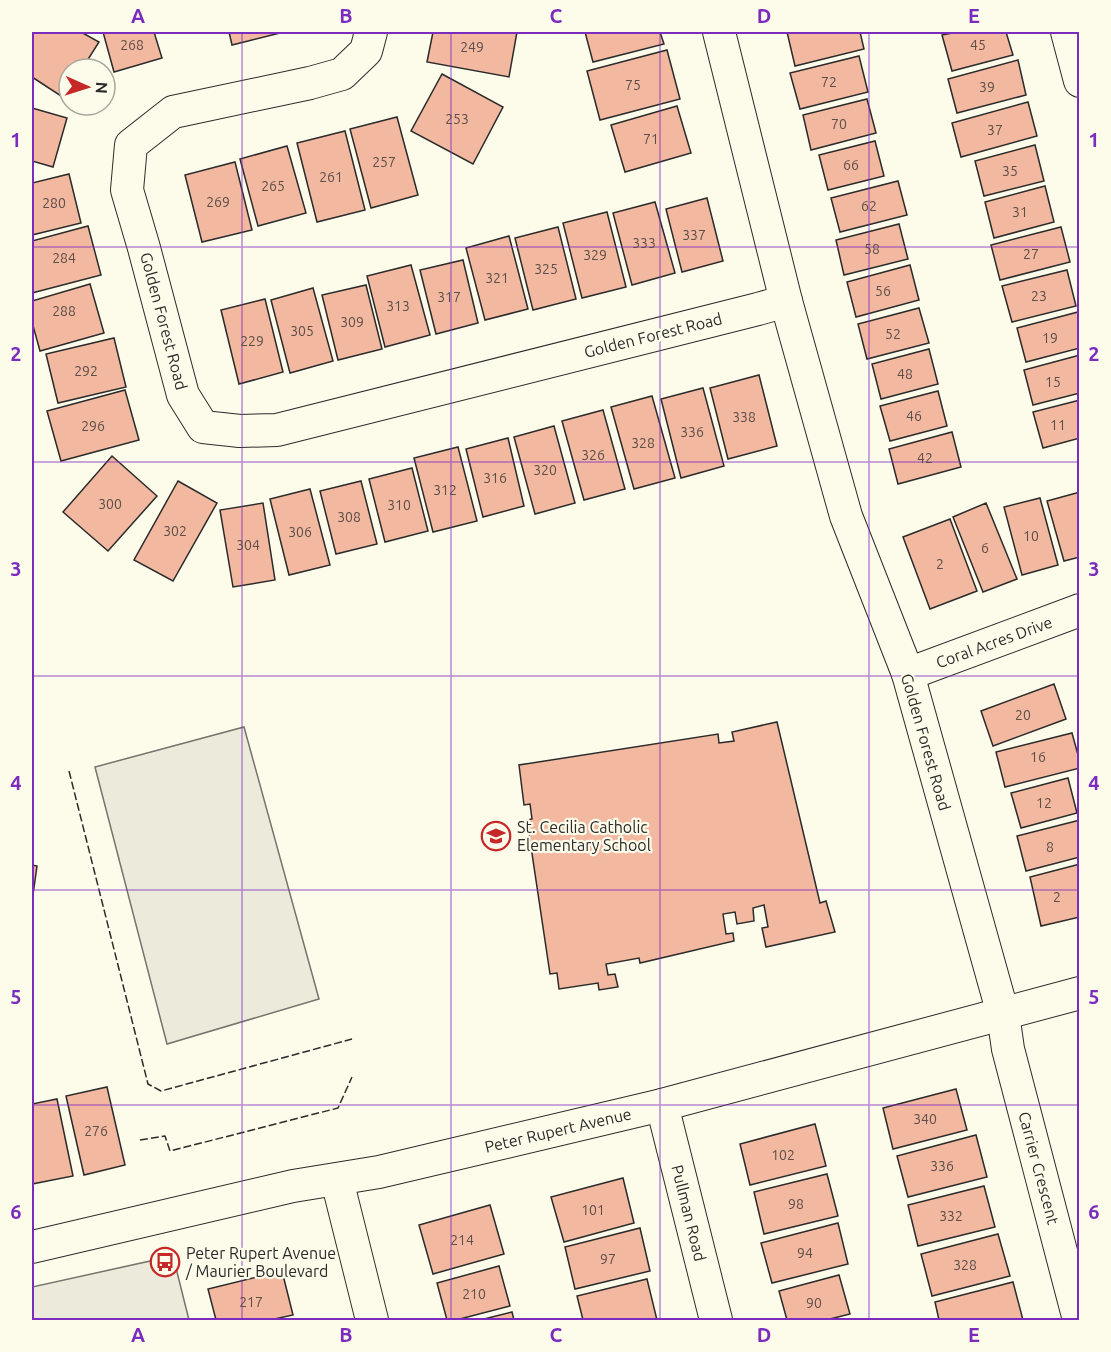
<svg xmlns="http://www.w3.org/2000/svg" width="1111" height="1352" viewBox="0 0 1111 1352" font-family="Ubuntu,sans-serif">
	<rect width="100%" height="100%" fill="#fdfbea"/>
	<g fill="#ecebdb" stroke="#74746e" stroke-width="1.5">
		<polygon points="244,727 319,999 167,1044 95,767"/>
		<polygon points="173,1256 189,1320 32,1320 32,1287"/>
	</g>
	<g fill="#f2b8a0" stroke="#2b2b2b" stroke-width="1.5">
		<polygon points="32,32 81,32 99,42 82,69 69,69 69,90 64,98 32,77"/>
		<polygon points="103,32 154,32 162,58 114,72"/>
		<polygon points="229,32 284,32 232,45"/>
		<polygon points="433,32 517,32 509,77 427,62"/>
		<polygon points="585,32 660,32 664,44 593,62"/>
		<polygon points="787,32 860,32 864,49 795,66"/>
		<polygon points="957,32 1006,32 1013,55 952,71 942,35"/>
		<polygon points="667,50 680,99 600,120 587,71"/>
		<polygon points="859,56 868,92 800,109 790,73"/>
		<polygon points="1018,60 1026,95 957,113 948,79"/>
		<polygon points="442,74 503,107 473,164 411,131"/>
		<polygon points="867,99 876,133 811,150 803,115"/>
		<polygon points="1028,102 1037,136 961,157 952,123"/>
		<polygon points="677,106 691,153 625,172 611,125"/>
		<polygon points="32,108 67,118 53,167 32,161"/>
		<polygon points="397,117 418,195 371,208 350,129"/>
		<polygon points="345,131 365,210 317,222 297,143"/>
		<polygon points="875,141 884,176 828,190 819,155"/>
		<polygon points="1035,145 1044,181 984,196 975,161"/>
		<polygon points="287,146 306,213 258,226 240,159"/>
		<polygon points="235,162 252,230 202,242 185,175"/>
		<polygon points="69,174 81,223 32,235 32,183"/>
		<polygon points="898,181 907,215 840,232 831,198"/>
		<polygon points="1045,186 1054,222 994,238 985,202"/>
		<polygon points="707,198 723,261 682,272 666,209"/>
		<polygon points="655,202 675,273 632,285 613,213"/>
		<polygon points="607,212 626,287 582,298 563,223"/>
		<polygon points="899,224 908,259 844,275 836,240"/>
		<polygon points="88,226 101,275 32,293 32,241"/>
		<polygon points="558,227 576,299 533,310 515,238"/>
		<polygon points="1061,227 1070,262 1000,280 991,245"/>
		<polygon points="509,236 528,309 485,320 466,248"/>
		<polygon points="463,260 478,323 436,334 420,270"/>
		<polygon points="411,265 430,335 385,347 367,276"/>
		<polygon points="910,265 919,300 856,317 847,282"/>
		<polygon points="1067,270 1076,306 1012,322 1002,286"/>
		<polygon points="90,284 104,333 40,351 32,322 32,301"/>
		<polygon points="366,285 382,349 338,360 322,295"/>
		<polygon points="313,288 333,361 290,373 271,300"/>
		<polygon points="265,299 283,372 239,384 221,310"/>
		<polygon points="919,308 929,343 867,359 858,324"/>
		<polygon points="1078,312 1080,319 1080,348 1026,362 1017,328"/>
		<polygon points="114,338 126,387 58,403 46,354"/>
		<polygon points="929,349 938,384 881,399 872,364"/>
		<polygon points="1080,355 1080,393 1033,405 1024,370"/>
		<polygon points="759,375 777,446 728,459 710,388"/>
		<polygon points="703,388 724,466 681,478 661,399"/>
		<polygon points="125,390 139,440 61,461 47,411"/>
		<polygon points="938,391 947,426 890,441 880,406"/>
		<polygon points="652,396 675,478 634,489 611,407"/>
		<polygon points="1080,400 1080,438 1043,448 1033,412"/>
		<polygon points="603,410 625,489 584,500 562,421"/>
		<polygon points="554,426 575,503 535,514 514,437"/>
		<polygon points="952,432 961,467 898,484 889,449"/>
		<polygon points="508,438 524,506 483,517 466,449"/>
		<polygon points="458,447 477,521 433,532 414,458"/>
		<polygon points="112,456 157,496 108,551 63,512"/>
		<polygon points="412,468 428,531 385,542 369,479"/>
		<polygon points="178,481 217,503 173,581 134,560"/>
		<polygon points="361,481 377,544 336,554 320,491"/>
		<polygon points="310,489 330,565 289,575 270,499"/>
		<polygon points="1080,492 1080,557 1064,561 1047,501"/>
		<polygon points="1040,498 1058,565 1022,575 1004,507"/>
		<polygon points="263,503 275,580 233,587 220,510"/>
		<polygon points="986,503 1017,579 983,592 953,517"/>
		<polygon points="950,519 977,591 930,609 903,537"/>
		<polygon points="1054,684 1066,719 993,746 981,711"/>
		<polygon points="777,722 820,903 826,901 835,932 766,947 762,928 768,927 764,905 753,908 754,921 737,924 735,912 723,914 726,934 733,933 734,941 640,963 639,958 606,964 608,975 615,974 618,987 599,990 598,983 559,989 557,973 550,974 527,820 532,819 530,804 524,805 519,765 718,734 719,743 734,741 732,732"/>
		<polygon points="1072,733 1080,762 1080,768 1005,787 996,752"/>
		<polygon points="1068,778 1077,813 1021,828 1011,793"/>
		<polygon points="1080,820 1080,857 1026,871 1017,836"/>
		<polygon points="1080,864 1080,917 1041,926 1030,877"/>
		<polygon points="32,865 37,866 32,902"/>
		<polygon points="107,1087 125,1165 84,1175 66,1096"/>
		<polygon points="956,1089 967,1130 893,1149 883,1108"/>
		<polygon points="57,1099 73,1176 32,1184 32,1104"/>
		<polygon points="815,1124 826,1166 750,1185 740,1144"/>
		<polygon points="976,1135 987,1177 908,1197 897,1156"/>
		<polygon points="827,1174 838,1216 764,1234 754,1192"/>
		<polygon points="623,1178 634,1223 564,1242 551,1197"/>
		<polygon points="984,1186 995,1227 918,1246 908,1205"/>
		<polygon points="490,1205 504,1254 433,1274 419,1225"/>
		<polygon points="838,1223 848,1264 772,1283 761,1243"/>
		<polygon points="640,1228 650,1271 575,1289 565,1247"/>
		<polygon points="998,1234 1010,1276 932,1296 921,1254"/>
		<polygon points="499,1266 510,1306 456,1320 447,1320 437,1283"/>
		<polygon points="282,1271 293,1315 270,1320 216,1320 208,1289"/>
		<polygon points="839,1275 850,1314 826,1320 787,1320 779,1291"/>
		<polygon points="647,1279 657,1320 583,1320 577,1296"/>
		<polygon points="1013,1282 1023,1320 939,1320 935,1302"/>
		<polygon points="512,1312 514,1320 480,1320"/>
	</g>
	<g fill="none" stroke-linecap="round" stroke-linejoin="round">
		<g stroke="#2b2b2b" stroke-width="34">
			<g id="minor">
				<polyline points="371,32 366,51 342,74 310,83 173,112 131,145 127,190 144,248 183,395 203,427 240,431 277,430 758,309 786,301"/>
				<polyline points="719,32 786,301 846,516 908,674 1003,1014 1008,1049 1079,1320"/>
				<polyline points="1067,32 1080,81"/>
				<polyline points="908,674 1080,610"/>
				<polyline points="662,1105 716,1320"/>
				<polyline points="337,1180 372,1320"/>
				<polyline points="32,1247 293,1186 379,1172 662,1105 1080,993"/>
			</g>
		</g>
		<use href="#minor" stroke="#fdfbea" stroke-width="32"/>
		<g stroke="#2b2b2b" stroke-width="1.5" stroke-dasharray="8 3" stroke-linecap="butt">
			<polyline points="69,771 148,1084 161,1091 352,1039"/>
			<polyline points="140,1140 165,1136 170,1151 338,1108 352,1077"/>
		</g>
	</g>
	<path fill="none" stroke="#7b2cbf" stroke-width="1.5" stroke-opacity="0.55" d="M242,32V1320M451,32V1320M660,32V1320M869,32V1320M32,247H1080M32,462H1080M32,676H1080M32,890H1080M32,1105H1080"/>
	<defs>
		<g id="school-ring" transform="scale(1.5)"><circle r="9.5" fill="#fdfbea" stroke="#c62828" stroke-width="1.5"/><path d="M0-5L7-2L0 1L-7-2ZM-4 1L0 2.5L4 1V4Q0 6-4 4Z" fill="#c62828"/></g>
		<g id="bus-ring" transform="scale(1.5)"><circle r="9.5" fill="#fdfbea" stroke="#c62828" stroke-width="1.5"/><path d="M-5-6H5V4H4V6H2V4H-2V6H-4V4H-5ZM-3.5-4V0h7V-4ZM-3.5 1.2v1.5H-2V1.2ZM2 1.2v1.5H3.5V1.2Z" fill="#c62828"/></g>
	</defs>
	<g fill-rule="evenodd">
		<use href="#school-ring" x="496" y="836"/>
		<use href="#bus-ring" x="165" y="1262"/>
	</g>
	<g text-anchor="middle" dominant-baseline="central" stroke-width="4.5" stroke-linejoin="round" paint-order="stroke">
		<g font-size="14" fill="#5d4e48">
			<text x="132" y="45">268</text>
			<text x="978" y="45">45</text>
			<text x="472" y="47">249</text>
			<text x="829" y="82">72</text>
			<text x="633" y="85">75</text>
			<text x="987" y="87">39</text>
			<text x="457" y="119">253</text>
			<text x="839" y="124">70</text>
			<text x="995" y="130">37</text>
			<text x="651" y="139">71</text>
			<text x="384" y="162">257</text>
			<text x="851" y="165">66</text>
			<text x="1010" y="171">35</text>
			<text x="331" y="177">261</text>
			<text x="273" y="186">265</text>
			<text x="218" y="202">269</text>
			<text x="54" y="203">280</text>
			<text x="869" y="206">62</text>
			<text x="1020" y="212">31</text>
			<text x="694" y="235">337</text>
			<text x="644" y="243">333</text>
			<text x="872" y="249">58</text>
			<text x="1031" y="254">27</text>
			<text x="595" y="255">329</text>
			<text x="64" y="258">284</text>
			<text x="546" y="269">325</text>
			<text x="497" y="278">321</text>
			<text x="883" y="291">56</text>
			<text x="1039" y="296">23</text>
			<text x="449" y="297">317</text>
			<text x="398" y="306">313</text>
			<text x="64" y="311">288</text>
			<text x="352" y="322">309</text>
			<text x="302" y="331">305</text>
			<text x="893" y="334">52</text>
			<text x="1050" y="338">19</text>
			<text x="252" y="341">229</text>
			<text x="86" y="371">292</text>
			<text x="905" y="374">48</text>
			<text x="1053" y="382">15</text>
			<text x="914" y="416">46</text>
			<text x="744" y="417">338</text>
			<text x="1058" y="425">11</text>
			<text x="93" y="426">296</text>
			<text x="692" y="432">336</text>
			<text x="643" y="443">328</text>
			<text x="593" y="455">326</text>
			<text x="925" y="458">42</text>
			<text x="545" y="470">320</text>
			<text x="495" y="478">316</text>
			<text x="445" y="490">312</text>
			<text x="110" y="504">300</text>
			<text x="399" y="505">310</text>
			<text x="349" y="517">308</text>
			<text x="175" y="531">302</text>
			<text x="300" y="532">306</text>
			<text x="1031" y="536">10</text>
			<text x="248" y="545">304</text>
			<text x="985" y="548">6</text>
			<text x="940" y="564">2</text>
			<text x="1023" y="715">20</text>
			<text x="1038" y="757">16</text>
			<text x="1044" y="803">12</text>
			<text x="1050" y="847">8</text>
			<text x="1057" y="897">2</text>
			<text x="925" y="1119">340</text>
			<text x="96" y="1131">276</text>
			<text x="783" y="1155">102</text>
			<text x="942" y="1166">336</text>
			<text x="796" y="1204">98</text>
			<text x="593" y="1210">101</text>
			<text x="951" y="1216">332</text>
			<text x="462" y="1240">214</text>
			<text x="805" y="1253">94</text>
			<text x="608" y="1259">97</text>
			<text x="965" y="1265">328</text>
			<text x="474" y="1294">210</text>
			<text x="251" y="1302">217</text>
			<text x="814" y="1303">90</text>
		</g>
		<g font-size="16" fill="#2b2b2b" stroke="#fdfbea">
			<text transform="translate(164 321) rotate(75)">Golden Forest Road</text>
			<text transform="translate(653 335) rotate(-14)">Golden Forest Road</text>
			<text transform="translate(994 642) rotate(-20)">Coral Acres Drive</text>
			<text transform="translate(926 742) rotate(74)">Golden Forest Road</text>
			<text transform="translate(558 1130) rotate(-13)">Peter Rupert Avenue</text>
			<text transform="translate(1039 1168) rotate(75)">Carrier Crescent</text>
			<text transform="translate(689 1213) rotate(76)">Pullman Road</text>
		</g>
		<g font-size="16" fill="#2b2b2b" stroke="#fdfbea" text-anchor="start">
			<text x="517" y="827">St. Cecilia Catholic<tspan x="517" dy="18">Elementary School</tspan></text>
			<text x="186" y="1253">Peter Rupert Avenue<tspan x="186" dy="18">/ Maurier Boulevard</tspan></text>
		</g>
	</g>
	<rect width="1111" height="1352" fill="none" stroke="#fdfbea" stroke-width="66"/>
	<g transform="translate(87 87) rotate(93)"><circle r="28" fill="#fdfbea" stroke="#a9a89e" stroke-width="1.5"/>
	<path d="M0-4.5L10 22L0 15L-10 22Z" fill="#c62828"/>
	<text y="-9" font-size="16" font-weight="bold" text-anchor="middle" fill="#2b2b2b">N</text>
	</g>
	<rect x="33" y="33" width="1045" height="1286" fill="none" stroke="#7b2cbf" stroke-width="2"/>
	<g font-size="20" text-anchor="middle" font-weight="bold" fill="#7b2cbf">
		<text x="138" y="23">A</text>
		<text x="346" y="23">B</text>
		<text x="556" y="23">C</text>
		<text x="764" y="23">D</text>
		<text x="974" y="23">E</text>
		<text x="16" y="147">1</text>
		<text x="1094" y="147">1</text>
		<text x="16" y="361">2</text>
		<text x="1094" y="361">2</text>
		<text x="16" y="576">3</text>
		<text x="1094" y="576">3</text>
		<text x="16" y="790">4</text>
		<text x="1094" y="790">4</text>
		<text x="16" y="1004">5</text>
		<text x="1094" y="1004">5</text>
		<text x="16" y="1219">6</text>
		<text x="1094" y="1219">6</text>
		<text x="138" y="1342">A</text>
		<text x="346" y="1342">B</text>
		<text x="556" y="1342">C</text>
		<text x="764" y="1342">D</text>
		<text x="974" y="1342">E</text>
	</g>
</svg>
